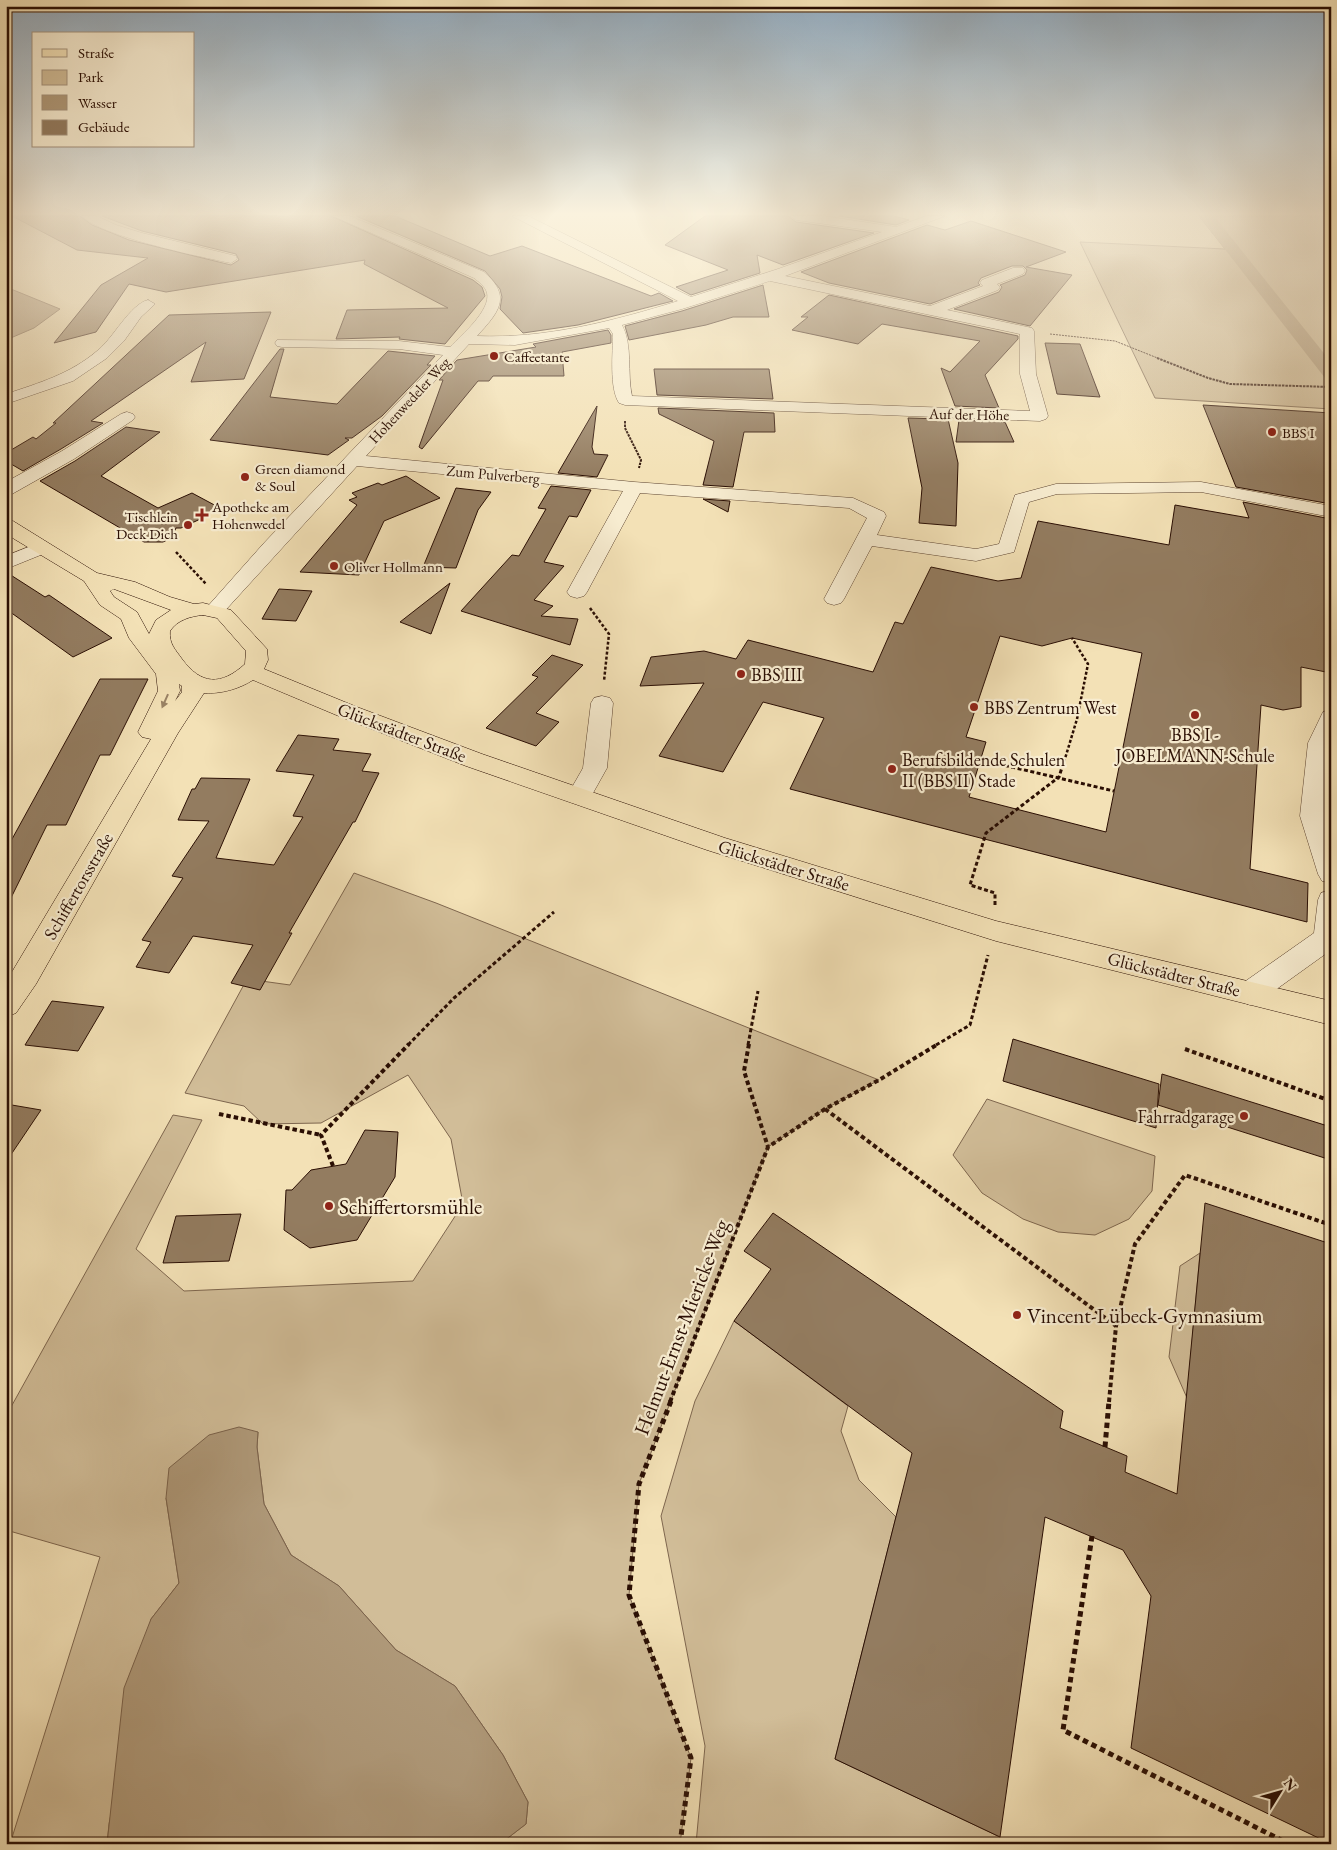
<svg xmlns="http://www.w3.org/2000/svg" width="1337" height="1850" viewBox="0 0 1337 1850" font-family="'EB Garamond',serif">
	<rect width="100%" height="100%" fill="#f3e1b6"/>
	<filter id="stains"><feTurbulence type="fractalNoise" baseFrequency=".004" numOctaves="4"/><feColorMatrix values="0 0 0 0 .2 0 0 0 0 .09 0 0 0 0 .02 0 0 0 .5 -.17"/></filter>
	<radialGradient id="worn" r=".72"><stop offset=".6" stop-color="#630" stop-opacity="0"/><stop offset="1" stop-color="#630" stop-opacity=".3"/></radialGradient>
	<g fill="#d1bd98" stroke="#7e664e">
		<polygon points="1199,216 1331,216 1331,409 1155,398 1080,242 1225,249"/>
		<polygon points="354,873 436,903 879,1080 825,1109 768,1147 639,1484 629,1595 691,1758 680,1844 500,1844 526,1824 528,1802 503,1755 455,1686 396,1650 339,1586 291,1555 264,1504 257,1447 258,1432 166,1498 179,1583 151,1619 109,1824 107,1844 10,1844 100,1557 6,1530 6,1416 173,1115 202,1120 136,1249 184,1291 413,1281 463,1204 451,1139 408,1075 321,1123 263,1124 244,1106 185,1093 247,979 290,985"/>
		<polygon points="987,1099 1155,1156 1152,1191 1129,1219 1095,1235 1058,1232 1023,1219 982,1193 953,1155"/>
		<polygon points="1200,1253 1187,1398 1169,1357 1180,1266"/>
		<polygon points="734,1321 848,1406 841,1431 859,1480 896,1517 835,1759 1000,1837 999,1844 696,1844 705,1746 661,1516 695,1401"/>
	</g>
	<g fill="#af9979" stroke="#7a614a">
		<polygon points="6,287 60,309 34,328 6,340"/>
		<polygon points="239,1427 258,1432 257,1447 264,1504 291,1555 339,1586 396,1650 455,1686 503,1755 528,1802 526,1824 500,1844 107,1844 124,1688 151,1619 179,1583 166,1498 169,1468 209,1435"/>
	</g>
	<g fill="none" stroke-linecap="round" stroke-linejoin="round">
		<polygon fill="#af9979" fill-rule="evenodd" points="1199,216 1214,216 1331,362 1331,379 1325,378"/>
	</g>
	<g fill="#937c60" stroke="#2a0e03" fill-rule="evenodd">
		<polygon points="12,216 80,216 92,225 129,240 231,265 239,260 236,254 142,231 102,216 331,216 473,280 482,287 485,296 445,344 399,339 400,337 336,339 347,310 448,308 364,264 365,260 166,292 129,284 96,332 54,343 101,285 148,258 77,250"/>
		<polygon points="356,216 395,216 490,256 522,246 651,296 659,293 673,301 578,325 523,333 500,309 502,297 500,289 485,271"/>
		<polygon points="705,216 788,216 796,222 874,233 783,265 757,255 760,273 691,295 676,287 728,270 665,245"/>
		<polygon points="839,216 894,216 909,220 896,225"/>
		<polygon points="971,221 1066,252 1026,267 1072,275 1030,326 954,309 999,292 1002,287 1000,285 1025,275 1027,270 1023,266 1012,266 981,278 978,283 980,285 930,304 829,283 801,272 927,225 945,230"/>
		<polygon points="763,285 769,317 733,317 706,325 629,340 625,326 682,311"/>
		<polygon points="829,295 1018,336 1018,339 985,375 999,408 955,406 941,368 950,372 980,341 882,324 858,344 792,330 808,317 801,317"/>
		<polygon points="271,312 244,379 191,382 206,342 91,421 103,423 61,449 23,471 6,461 6,453 33,437 36,439 56,423 53,423 169,315"/>
		<polygon points="608,330 611,335 611,343 562,352 564,376 493,376 489,381 478,381 422,449 419,447 443,380 439,380 457,360 536,347 533,344"/>
		<polygon points="1045,343 1080,344 1100,397 1057,394"/>
		<polygon points="280,349 284,349 270,397 337,404 388,351 435,356 427,365 431,365 382,416 352,438 345,438 349,440 328,455 210,440"/>
		<polygon points="654,369 769,369 773,399 657,395"/>
		<polygon points="1203,405 1331,413 1331,504 1236,487"/>
		<polygon points="597,406 592,447 594,454 608,455 597,477 558,473"/>
		<polygon points="658,408 774,413 775,432 744,432 733,487 703,485 714,441 659,414"/>
		<polygon points="908,418 948,419 958,463 956,526 919,523 922,488"/>
		<polygon points="959,420 1005,422 1014,442 956,442"/>
		<polygon points="126,427 160,432 101,476 158,508 192,493 220,508 207,514 209,515 181,528 176,528 171,538 163,542 144,542 40,481 75,461"/>
		<polygon points="406,476 440,498 384,521 359,575 300,572 357,505 349,500 357,497 352,493 378,483 382,485"/>
		<polygon points="551,486 591,490 577,517 569,516 544,562 564,566 534,600 553,606 541,616 578,619 570,645 461,611 512,555 519,556 546,509 538,508"/>
		<polygon points="456,488 491,492 478,510 456,568 423,567"/>
		<polygon points="703,499 730,501 728,512"/>
		<path d="M1243,502L1331,519V673L1301,667V707L1283,710L1261,705L1250,869L1308,883L1307,922L790,789L824,718L763,702L723,772L659,756L704,683L640,686L651,657L704,651L736,659L748,640L873,672L895,622L903,624L931,567L998,581L1021,578L1038,521L1169,545L1175,505L1249,518ZM1000,636L1042,646L1072,638L1142,653L1106,832L969,797L986,742L966,737Z"/>
		<polygon points="6,572 45,597 49,595 112,638 73,657 6,609"/>
		<polygon points="450,583 431,634 400,622"/>
		<polygon points="279,589 312,591 296,621 262,619"/>
		<polygon points="552,655 583,665 536,713 559,722 536,746 486,728 538,677 532,675"/>
		<polygon points="100,679 148,679 110,755 100,755 66,825 47,825 6,908 6,850"/>
		<polygon points="298,735 339,739 333,750 371,754 362,771 379,773 355,822 353,822 289,933 292,933 260,990 231,983 253,945 193,936 169,973 136,967 151,942 142,940 183,878 172,876 209,821 178,820 192,789 195,789 201,778 250,779 216,858 274,865 303,817 293,816 314,775 276,771"/>
		<polygon points="52,1001 104,1007 78,1051 25,1045"/>
		<polygon points="1013,1039 1159,1084 1156,1128 1003,1081"/>
		<polygon points="1162,1074 1331,1127 1331,1160 1158,1105"/>
		<polygon points="6,1104 41,1110 6,1162"/>
		<polygon points="365,1130 398,1132 395,1177 357,1240 310,1248 284,1230 286,1190 292,1190 311,1170 346,1164"/>
		<polygon points="1205,1203 1331,1244 1331,1844 1131,1748 1151,1596 1123,1550 1045,1517 1000,1837 835,1759 912,1453 734,1321 771,1269 744,1251 773,1213 1063,1411 1060,1428 1127,1456 1125,1472 1177,1494"/>
		<polygon points="241,1214 229,1261 163,1263 176,1216"/>
	</g>
	<g fill="none" stroke-linecap="round" stroke-linejoin="round">
		<g stroke="#5c4330" stroke-width="1">
			<g id="minor">
				<path d="M82,216H97L116,225L142,233L236,256L237,259L231,263C201,257 100,236 82,216Z"/>
				<path d="M333,216H350L484,272C513,297 498,313 477,336C544,339 614,321 678,301L512,216H528L691,297L778,269L882,232L796,220L790,216H824L896,227L926,216H945L785,276L930,306L983,286L980,283L982,280L1013,268H1023L1025,271L1023,274L997,284L1000,287L998,290L947,310L1032,328L1034,331L1036,374L1048,416L1046,419L1040,421L625,405L619,403C609,388 613,352 613,334L609,328L515,345L469,344L366,456L634,482L853,498L884,512L886,516L877,535L976,549L999,544L1015,495L1056,484L1201,482L1331,506V517L1201,492L1057,494L1029,502L1014,552L976,561L872,546L844,599L841,603L834,605L827,603L824,599L867,518L849,508L640,493L587,592L584,596L577,598L570,596L567,592L623,491L357,466L222,614L215,616L208,614L205,610L208,606L264,543L443,355L399,349L282,347L277,346L275,343L277,340L399,341L450,347C462,335 491,310 487,293C485,286 479,282 474,278ZM770,281L1020,334V374L1030,411L632,396C627,373 633,345 622,325L682,309Z"/>
				<path d="M148,300L155,304L141,317L124,341L107,358L73,381L6,404V394C39,383 70,374 97,351C113,339 130,304 148,300Z"/>
				<polygon points="127,412 133,414 135,417 133,420 74,459 12,494 6,495 6,482 62,451 121,414"/>
				<polygon points="41,542 48,544 51,548 48,552 6,569 6,556"/>
				<polygon points="602,696 610,698 613,703 607,768 588,802 579,804 570,802 567,796 583,768 591,703 594,698"/>
				<polygon points="1331,710 1331,755 1326,816 1331,832 1331,883 1322,881 1318,874 1300,816 1308,743 1323,712"/>
				<polygon points="1331,890 1331,950 1260,1001 1250,1005 1240,1001 1236,993 1240,985 1314,933 1318,900 1321,893"/>
			</g>
		</g>
		<g stroke="#2a0e03" stroke-width="1">
			<path id="major" d="M6,519L13,521L97,573L135,582L170,597L194,604L203,603L231,610L267,649L268,660L264,669L357,707L482,754L725,838L996,921L1331,1001V1025L996,941L707,850L466,766L341,717L253,680C239,689 221,694 204,693L178,733L36,984L16,1013L6,1017V982L151,739L142,737L138,732L158,691L156,674L129,638L121,619L100,605L84,581L6,534ZM114,589L171,610L156,620L149,634L137,612L114,597L110,591ZM203,615L217,618L246,651L245,664C221,686 201,685 182,659C175,649 169,644 170,631C177,620 191,616 203,615ZM179,684L182,686V692L175,701L180,691Z"/>
		</g>
		<polyline stroke="#2a0e03" stroke-width="1" stroke-dasharray="2 1" stroke-linecap="butt" points="1050,334 1115,341 1160,359"/>
		<g stroke="#2a0e03" stroke-width="2" stroke-dasharray="2.5 1" stroke-linecap="butt">
			<polyline points="1157,358 1208,378 1230,384 1331,387"/>
			<polyline points="625,421 625,428 641,460 639,468"/>
		</g>
		<g stroke="#2a0e03" stroke-width="2.5" stroke-dasharray="3 2" stroke-linecap="butt">
			<polyline points="176,552 206,584"/>
			<polyline points="590,608 609,634 604,681"/>
			<polyline points="981,760 991,762"/>
			<polyline points="1064,762 1077,719 1088,664 1072,638"/>
		</g>
		<g stroke="#2a0e03" stroke-width="3" stroke-dasharray="4 2.5" stroke-linecap="butt">
			<polyline points="986,761 1114,791"/>
			<polyline points="995,905 995,893 970,885 986,833 1059,777 1064,761"/>
			<polyline points="408,1045 454,998 554,912"/>
			<polyline points="748,1045 758,991"/>
			<polyline points="936,1045 970,1025 988,955"/>
		</g>
		<g stroke="#2a0e03" stroke-width="4" stroke-dasharray="4.5 3" stroke-linecap="butt">
			<polyline points="749,1044 744,1071 768,1147"/>
			<polyline points="1185,1049 1331,1101"/>
			<polyline points="825,1109 1116,1326"/>
			<polyline points="219,1114 321,1135"/>
			<polyline points="333,1166 321,1135 409,1044"/>
			<polyline points="670,1402 768,1147 825,1109 879,1080 938,1044"/>
			<polyline points="1109,1402 1116,1326 1135,1244 1185,1175 1331,1225"/>
		</g>
		<g stroke="#2a0e03" stroke-width="5" stroke-dasharray="5.5 4" stroke-linecap="butt">
			<polyline points="671,1401 639,1484 629,1595 691,1758 680,1844"/>
			<polyline points="1105,1447 1109,1401"/>
			<polyline points="1092,1536 1063,1730 1289,1844"/>
		</g>
		<use href="#minor" fill="#f7ecd0" fill-rule="evenodd"/>
		<use href="#major" fill="#f3e1b6" fill-rule="evenodd"/>
	</g>
	<defs><path id="oneway-solid" d="M-6-.8H1V-3.2L6.5 0L1 3.2V.8H-6Z" transform="scale(1.25)"/></defs>
	<use fill="#998265" href="#oneway-solid" transform="translate(165 701) rotate(114)"/>
	<linearGradient id="sky" x2="0" y2="1"><stop stop-color="#91a9bc"/><stop offset="0.45" stop-color="#faf2de"/><stop offset="1" stop-color="#faf2de" stop-opacity="0"/></linearGradient>
	<rect width="1337" height="475" fill="url(#sky)"/>
	<g fill="#8f2418" stroke="#f7ecd0" stroke-width="2">
		<circle cx="494" cy="356" r="5"/>
		<circle cx="1272" cy="432" r="5"/>
		<circle cx="245" cy="477" r="5"/>
		<path d="M199.5 507.5h5v5h5v5h-5v5h-5v-5h-5v-5h5z"/>
		<circle cx="188" cy="525" r="5"/>
		<circle cx="334" cy="566" r="5"/>
		<circle cx="741" cy="674" r="5"/>
		<circle cx="974" cy="707" r="5"/>
		<circle cx="1195" cy="715" r="5"/>
		<circle cx="892" cy="769" r="5"/>
		<circle cx="1244" cy="1116" r="5"/>
		<circle cx="329" cy="1206" r="5"/>
		<circle cx="1017" cy="1315" r="5"/>
	</g>
	<g text-anchor="middle" dominant-baseline="central" stroke-width="4.5" stroke-linejoin="round" paint-order="stroke">
		<g font-size="15" fill="#2a0e03" stroke="#f7ecd0" text-anchor="start">
			<text x="504" y="356">Caffeetante</text>
			<text x="1282" y="432">BBS I</text>
			<text x="255" y="468">Green diamond<tspan x="255" dy="17">&amp; Soul</tspan></text>
			<text x="212" y="506">Apotheke am<tspan x="212" dy="17">Hohenwedel</tspan></text>
			<text x="178" y="516" text-anchor="end">Tischlein<tspan x="178" dy="17">Deck Dich</tspan></text>
			<text x="344" y="566">Oliver Hollmann</text>
		</g>
		<g font-size="15" fill="#2a0e03" stroke="#f7ecd0">
			<text transform="translate(409 400) rotate(-47)">Hohenwedeler Weg</text>
			<text transform="translate(969 414) rotate(1)">Auf der Höhe</text>
			<text transform="translate(493 474) rotate(5)">Zum Pulverberg</text>
		</g>
		<g font-size="18" fill="#2a0e03" stroke="#f7ecd0" text-anchor="start">
			<text x="751" y="674">BBS III</text>
			<text x="984" y="707">BBS Zentrum West</text>
			<text x="1195" y="734" text-anchor="middle">BBS I -<tspan x="1195" dy="21">JOBELMANN-Schule</tspan></text>
			<text x="902" y="759">Berufsbildende Schulen<tspan x="902" dy="21">II (BBS II) Stade</tspan></text>
			<text x="1234" y="1116" text-anchor="end">Fahrradgarage</text>
		</g>
		<g font-size="18" fill="#2a0e03" stroke="#f7ecd0">
			<text transform="translate(402 732) rotate(21)">Glückstädter Straße</text>
			<text transform="translate(784 865) rotate(17)">Glückstädter Straße</text>
			<text transform="translate(78 886) rotate(-60)">Schiffertorsstraße</text>
			<text transform="translate(1174 974) rotate(14)">Glückstädter Straße</text>
		</g>
		<g font-size="21" fill="#2a0e03" stroke="#f7ecd0" text-anchor="start">
			<text x="339" y="1206">Schiffertorsmühle</text>
			<text x="1027" y="1315">Vincent-Lübeck-Gymnasium</text>
		</g>
		<g font-size="21" fill="#2a0e03" stroke="#f7ecd0">
			<text transform="translate(681 1327) rotate(-69)">Helmut-Ernst-Miericke-Weg</text>
		</g>
	</g>
	<rect width="1337" height="1850" fill="none" stroke="#f3e1b6" stroke-width="25"/>
	<rect x="8" y="8" width="1322" height="1835" fill="none" stroke="#2a0e03" stroke-width="2.5"/>
	<rect x="12" y="12" width="1312" height="1825" fill="none" stroke="#2a0e03"/>
	<rect x="32" y="32" width="162" height="115" fill="#f7ecd0" stroke="#a5937e"/>
	<rect x="42" y="49" width="25" height="8" fill="#f3e1b6" stroke="#a5937e"/>
	<text x="78" y="58" font-size="15" fill="#2a0e03">Straße</text>
	<rect x="42" y="70" width="25" height="15" fill="#d1bd98" stroke="#a5937e"/>
	<text x="78" y="82" font-size="15" fill="#2a0e03">Park</text>
	<rect x="42" y="95" width="25" height="15" fill="#af9979" stroke="#a5937e"/>
	<text x="78" y="108" font-size="15" fill="#2a0e03">Wasser</text>
	<rect x="42" y="120" width="25" height="15" fill="#937c60" stroke="#a5937e"/>
	<text x="78" y="132" font-size="15" fill="#2a0e03">Gebäude</text>
	<g transform="translate(1280 1792) rotate(53)" stroke="#f7ecd0" stroke-width="4" paint-order="stroke">
	<path d="M0-4L9 19L0 12L-9 19Z" fill="#2a0e03"/>
	<text y="-8" font-size="14" font-weight="bold" text-anchor="middle" fill="#2a0e03">N</text>
	</g>
	<rect width="100%" height="100%" filter="url(#stains)"/>
	<rect width="100%" height="100%" fill="url(#worn)"/>
</svg>
